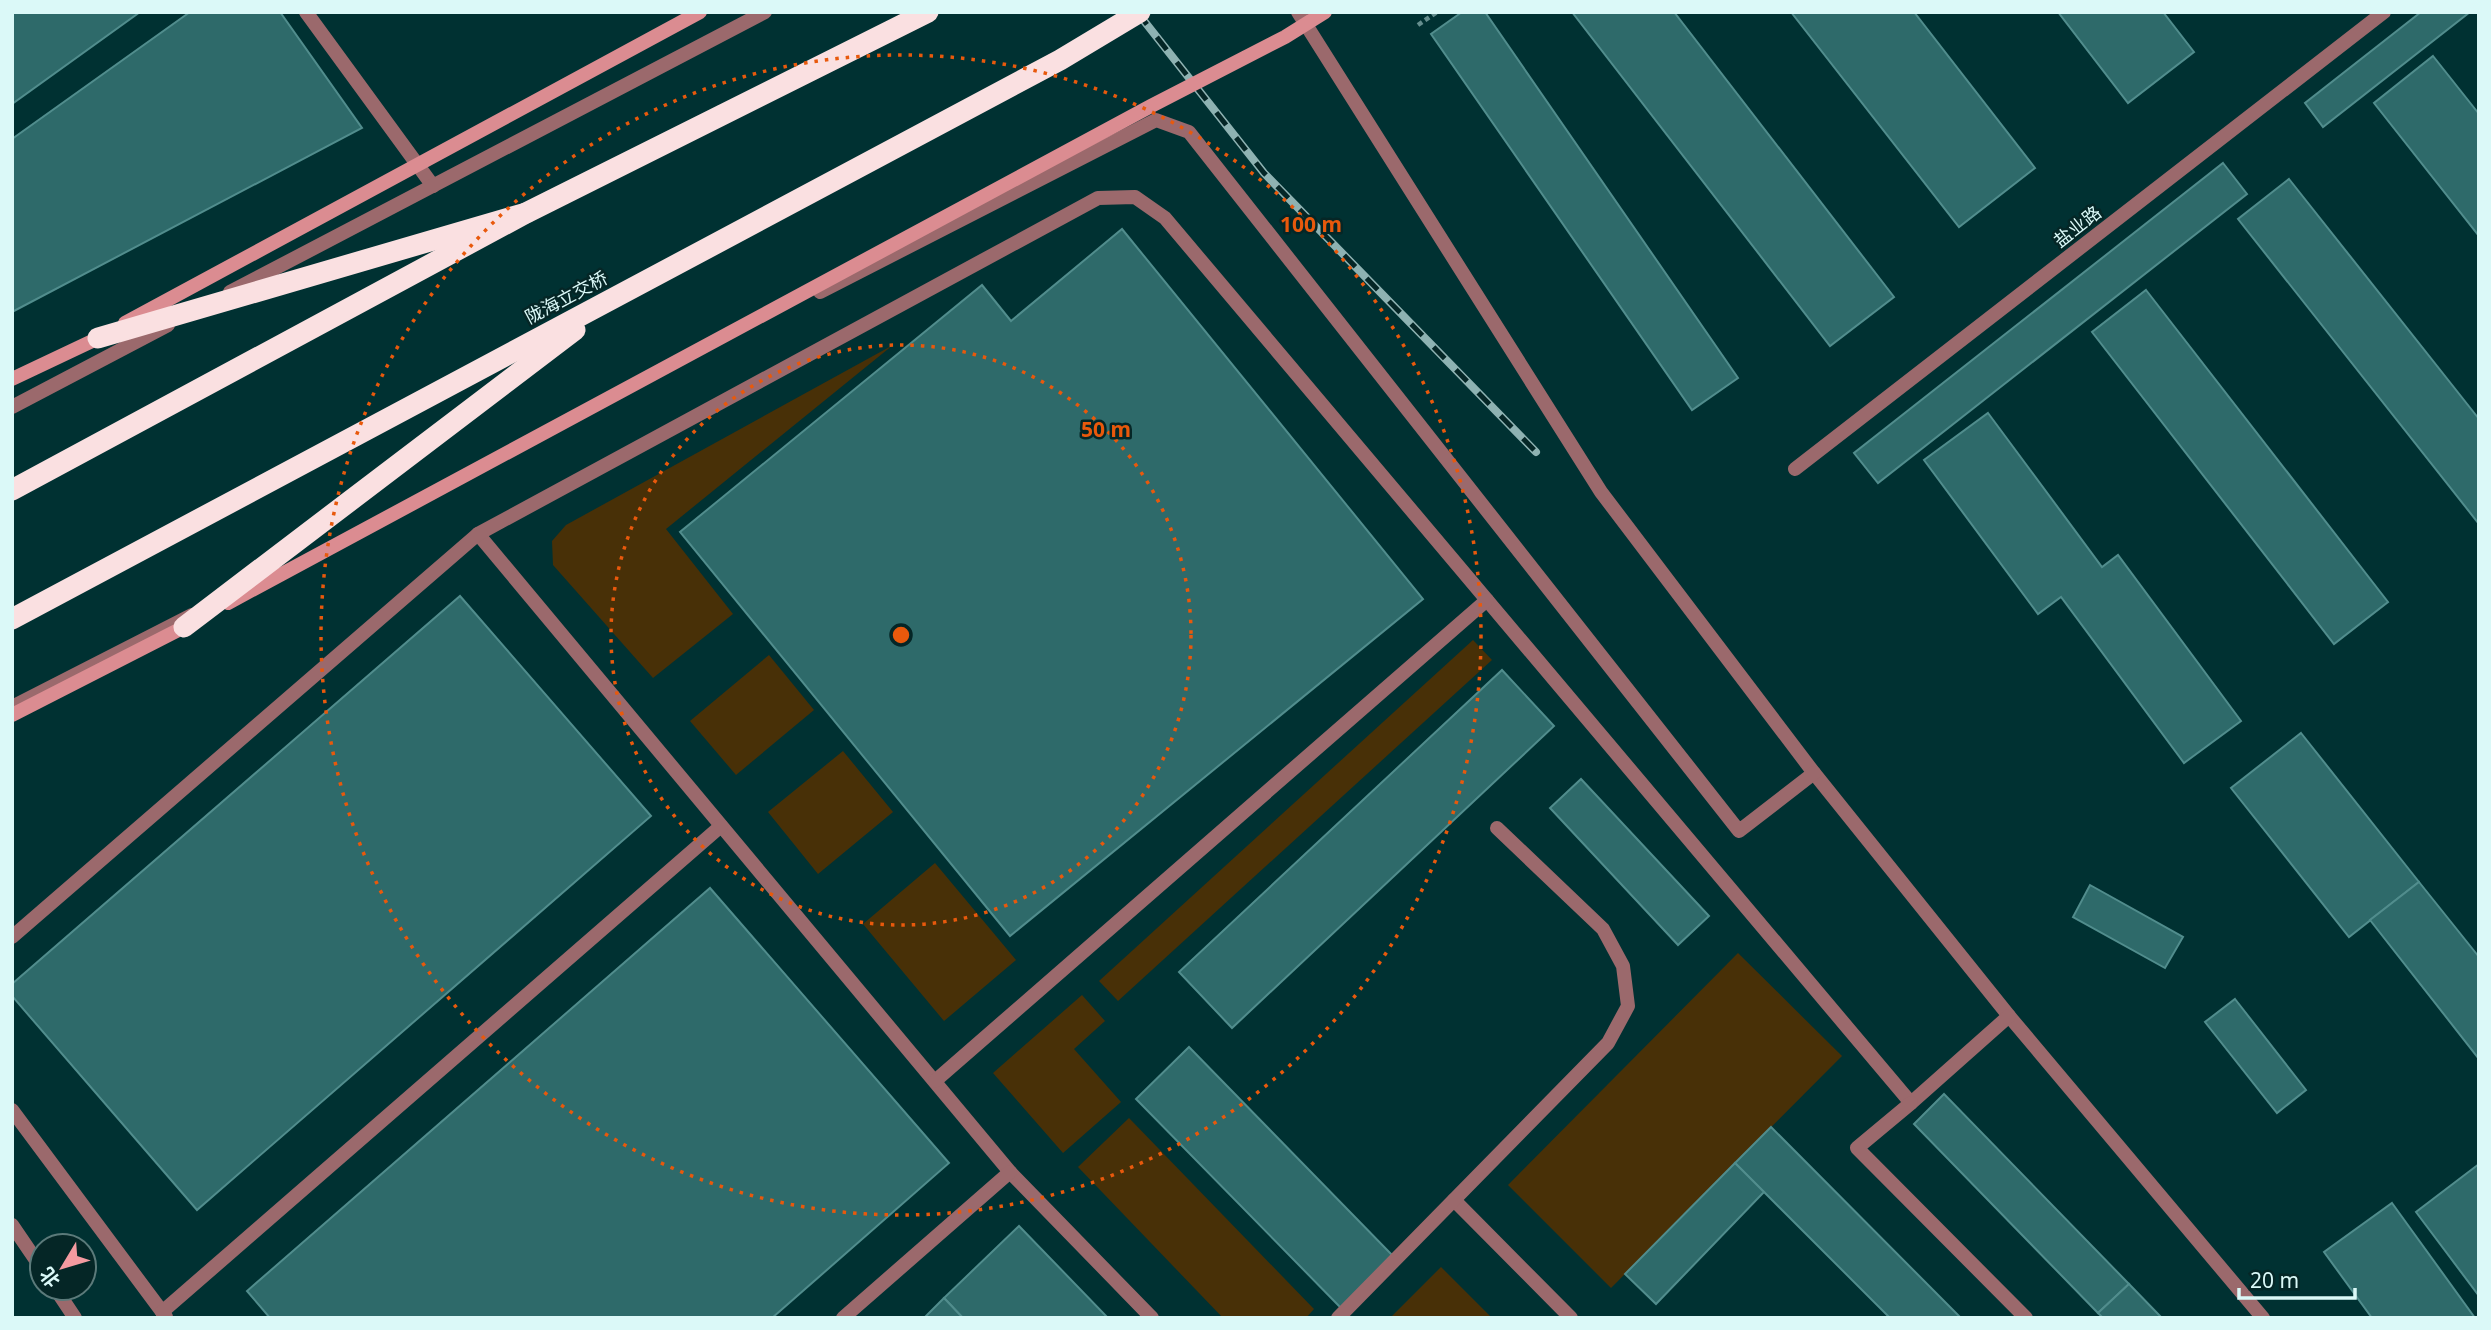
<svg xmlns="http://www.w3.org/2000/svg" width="2491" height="1330" viewBox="0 0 2491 1330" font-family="'Noto Sans','Noto Sans SC',sans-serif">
	<rect width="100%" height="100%" fill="#003132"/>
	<g fill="#483007">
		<polygon points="893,345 666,529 733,614 653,678 553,565 552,541 566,525"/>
		<polygon points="1473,640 1492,660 1118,1001 1099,981"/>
		<polygon points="769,655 814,710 736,775 690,721"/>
		<polygon points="843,751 893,812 818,874 768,812"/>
		<polygon points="935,863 1016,960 944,1021 863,924"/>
		<polygon points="1738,953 1842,1056 1611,1288 1508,1185"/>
		<polygon points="1082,995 1105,1021 1074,1049 1121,1102 1063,1153 993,1073"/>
		<polygon points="1129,1118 1314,1309 1306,1318 1223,1318 1078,1167"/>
		<polygon points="1441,1267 1492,1318 1390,1318"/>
	</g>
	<g fill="#2e6a6a" stroke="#518d8d" stroke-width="2">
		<polygon points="12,12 140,12 12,104"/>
		<polygon points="190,12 280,12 362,128 12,312 12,139"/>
		<polygon points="1462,12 1485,12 1738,378 1692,410 1431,34"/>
		<polygon points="1572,12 1674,12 1894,297 1830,346"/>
		<polygon points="1791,12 1914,12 2035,168 1959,227"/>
		<polygon points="2058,12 2163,12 2194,52 2128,103"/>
		<polygon points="2421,12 2470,12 2323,127 2305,103"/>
		<polygon points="2433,56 2479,114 2479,236 2374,103"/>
		<polygon points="2223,163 2247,194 1878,483 1854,453"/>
		<polygon points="2289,179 2479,419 2479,524 2238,219"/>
		<polygon points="1122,229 1423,599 1010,936 680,532 982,285 1011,321"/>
		<polygon points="2146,290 2388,602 2334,644 2092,332"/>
		<polygon points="1988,413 2102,567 2118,555 2241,721 2184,763 2061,597 2038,614 1924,460"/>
		<polygon points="460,596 651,816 197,1210 12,996 12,984"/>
		<polygon points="1502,670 1554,726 1232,1028 1179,972"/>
		<polygon points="2301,733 2419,882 2349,937 2231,788"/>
		<polygon points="1581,779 1709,916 1678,945 1550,808"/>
		<polygon points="2419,882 2479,957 2479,1059 2370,920"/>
		<polygon points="2090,885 2183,937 2165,968 2073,917"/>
		<polygon points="710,888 949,1163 772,1318 270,1318 247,1291"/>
		<polygon points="2235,999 2306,1090 2277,1113 2205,1022"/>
		<polygon points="1189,1047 1394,1257 1341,1308 1136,1099"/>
		<polygon points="1944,1094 2129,1284 2098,1313 1914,1124"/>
		<polygon points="1771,1127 1961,1318 1890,1318 1735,1163"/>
		<polygon points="1735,1163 1764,1192 1656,1304 1625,1274"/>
		<polygon points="2479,1164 2479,1296 2416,1212"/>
		<polygon points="2392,1203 2475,1318 2372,1318 2324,1252"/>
		<polygon points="1019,1226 1108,1318 963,1318 944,1298"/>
		<polygon points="2129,1284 2162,1318 2103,1318 2098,1313"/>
		<polygon points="944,1298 963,1318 924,1318"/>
	</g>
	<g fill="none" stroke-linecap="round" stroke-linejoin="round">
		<polyline stroke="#658e8e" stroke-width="4.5" stroke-dasharray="5 3.5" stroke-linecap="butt" points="1418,25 1437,12"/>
		<g stroke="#9b696c" stroke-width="14">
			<polyline points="306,12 433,186"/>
			<polyline points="1298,12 1601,492 1814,773 2009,1016 2263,1318"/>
			<polyline points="230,292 765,12"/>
			<polyline points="820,292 1156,120 1189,132 1739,831 1814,773"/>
			<polyline points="12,407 168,325"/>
			<polyline points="478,534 1010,1172 1152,1318"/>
			<polyline points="12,707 192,615"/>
			<polyline points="12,937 478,534 1098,198 1135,197 1165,218 1911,1103 2009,1016"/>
			<polyline points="935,1081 1487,600"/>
			<polyline points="1911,1103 1857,1148 2026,1318"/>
			<polyline points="12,1110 166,1317"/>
			<polyline points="1454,1200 1571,1318"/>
			<polyline points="12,1225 42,1269"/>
			<polyline points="55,1288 75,1318"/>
			<polyline points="162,1312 721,826"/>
			<polyline points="843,1318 1010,1172"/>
			<polyline points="1338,1318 1608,1043 1628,1006 1623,966 1603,929 1497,828"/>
		</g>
		<polyline stroke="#9b696c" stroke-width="14" points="1795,469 2384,12"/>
		<polyline stroke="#fae0e1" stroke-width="21" points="12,490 526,213 928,12"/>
		<g stroke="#8eb2b2" stroke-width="8">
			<polyline id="rail" points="1137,12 1264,173 1536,452"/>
		</g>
		<use href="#rail" stroke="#052626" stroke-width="5" stroke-dasharray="16" stroke-linecap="butt"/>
		<g stroke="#db8c91" stroke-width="14">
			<polyline points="125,323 700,12"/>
			<polyline points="12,379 105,335"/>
			<polyline points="228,603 1151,106 1285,37 1325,12"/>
			<polyline points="12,715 192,623"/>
		</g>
		<g stroke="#fae0e1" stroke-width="21">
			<polyline points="98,338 526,213"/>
			<polyline points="12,619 1060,60 1140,12"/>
			<polyline points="184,627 575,330"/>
		</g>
	</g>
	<g fill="none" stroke="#e8590c" stroke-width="3.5" stroke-dasharray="3.5 7">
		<circle cx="901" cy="635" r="290"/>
		<circle cx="901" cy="635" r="580"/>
	</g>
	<g text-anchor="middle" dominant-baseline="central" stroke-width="5" stroke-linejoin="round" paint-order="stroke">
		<g font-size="18" fill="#dbf9f8" stroke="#052626">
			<text transform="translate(2077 226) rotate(-38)">盐业路</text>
			<text transform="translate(566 297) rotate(-28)">陇海立交桥</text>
		</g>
	</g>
	<circle cx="901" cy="635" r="10" fill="#e8590c" stroke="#052626" stroke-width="3.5"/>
	<g font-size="21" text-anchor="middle" font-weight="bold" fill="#e8590c" stroke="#052626" stroke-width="5" stroke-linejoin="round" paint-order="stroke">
		<text x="1311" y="232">100 m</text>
		<text x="1106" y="437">50 m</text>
	</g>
	<rect width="2491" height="1330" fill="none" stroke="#dbf9f8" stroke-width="28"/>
	<g transform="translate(63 1267) rotate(232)"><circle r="33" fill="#052626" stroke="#5b7a7a" stroke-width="2"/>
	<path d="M0-5L12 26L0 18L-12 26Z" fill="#f49aa0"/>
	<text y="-10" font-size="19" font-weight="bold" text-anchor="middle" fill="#dbf9f8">北</text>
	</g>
	<path d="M2239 1288v10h116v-10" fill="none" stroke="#dbf9f8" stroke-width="3.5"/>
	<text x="2250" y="1288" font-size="21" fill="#dbf9f8" stroke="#052626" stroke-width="5" paint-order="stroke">20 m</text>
</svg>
